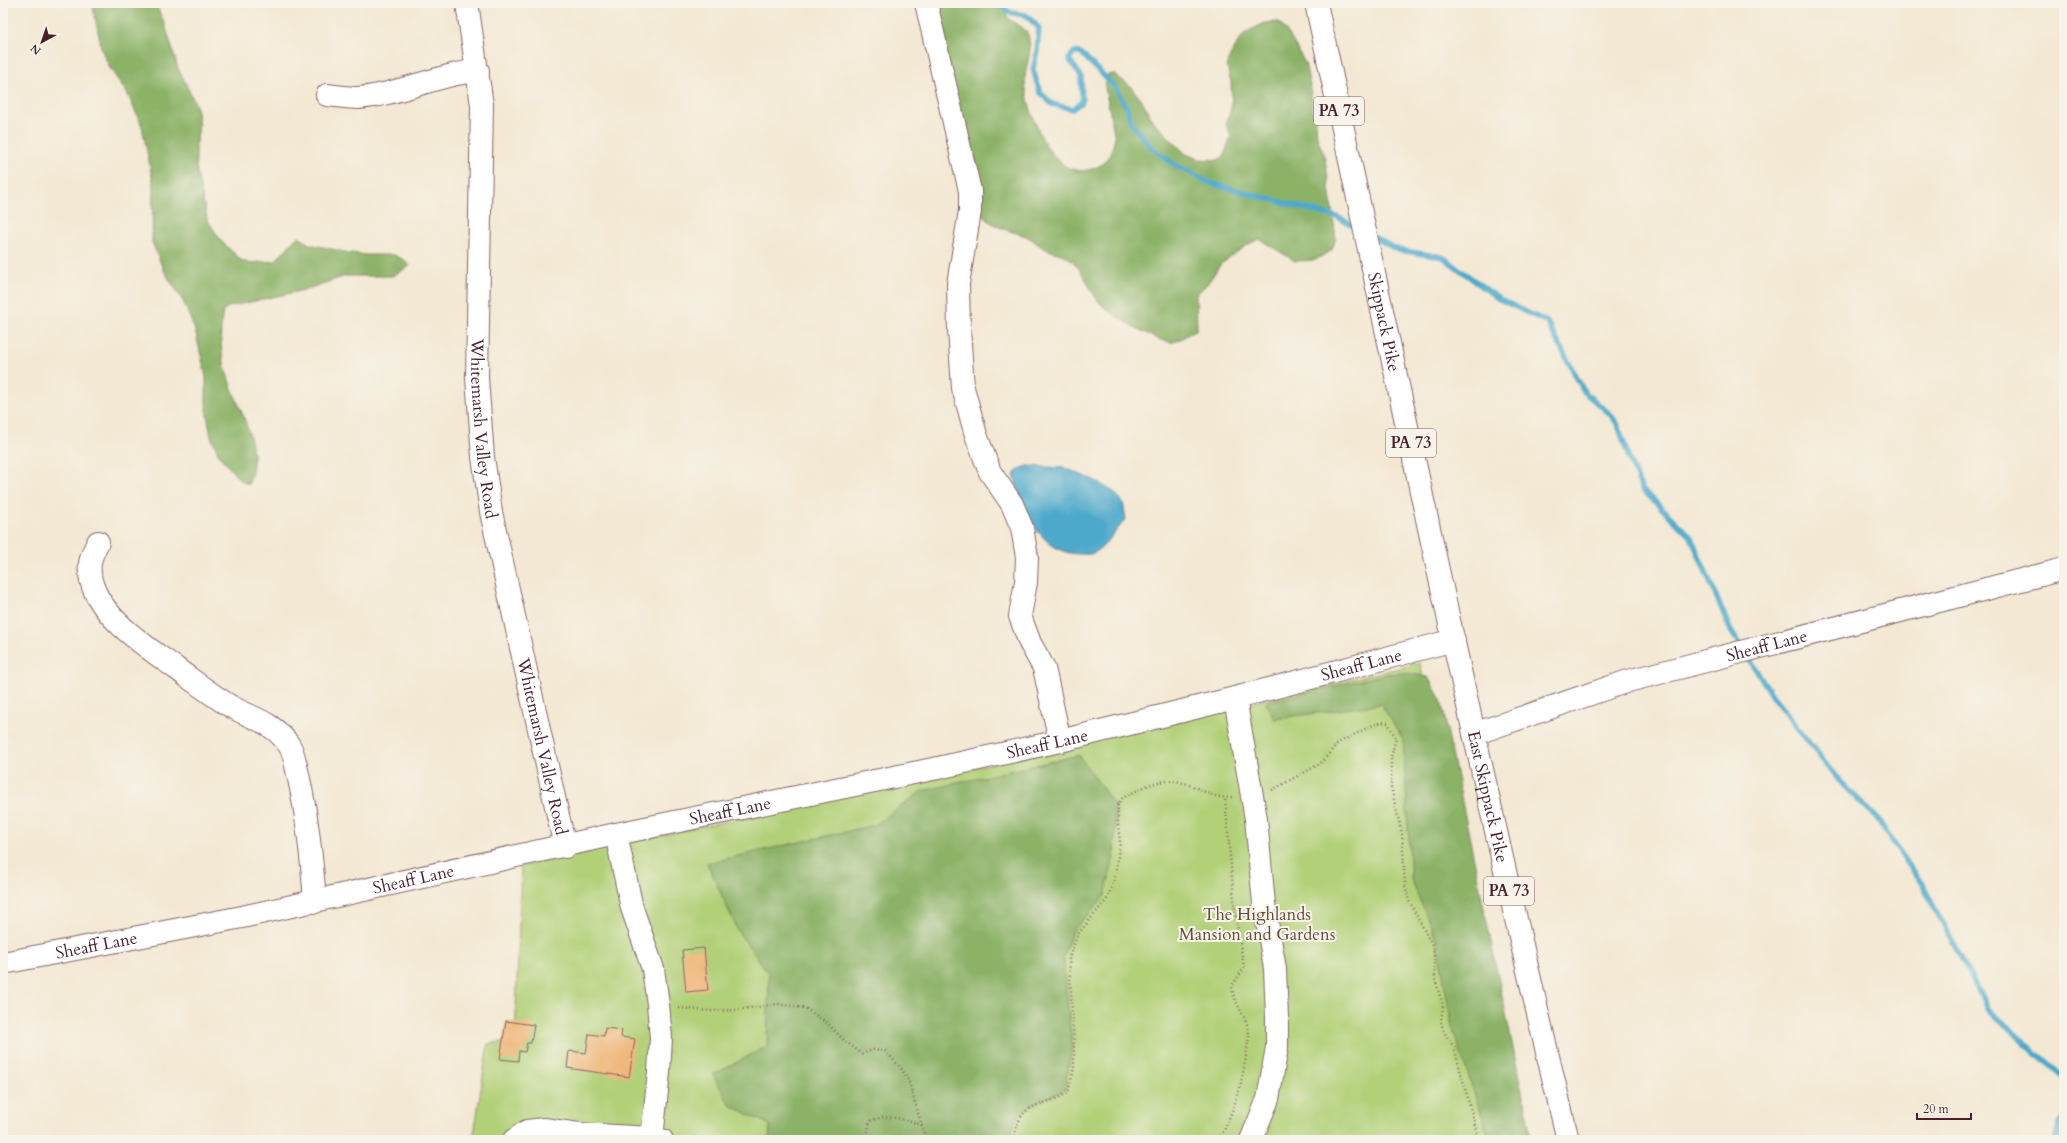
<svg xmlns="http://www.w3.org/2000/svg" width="2067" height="1143" viewBox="0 0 2067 1143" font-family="Cardo,serif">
	<rect width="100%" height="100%" fill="#f7f3e8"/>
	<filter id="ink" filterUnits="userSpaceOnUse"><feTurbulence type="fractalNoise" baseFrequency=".025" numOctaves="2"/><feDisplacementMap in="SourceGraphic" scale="8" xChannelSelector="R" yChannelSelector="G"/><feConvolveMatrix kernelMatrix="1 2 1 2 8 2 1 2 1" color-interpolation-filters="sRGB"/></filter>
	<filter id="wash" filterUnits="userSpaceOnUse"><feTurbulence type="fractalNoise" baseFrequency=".012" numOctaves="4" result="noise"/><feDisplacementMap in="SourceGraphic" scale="16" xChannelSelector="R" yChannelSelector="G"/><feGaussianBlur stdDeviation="0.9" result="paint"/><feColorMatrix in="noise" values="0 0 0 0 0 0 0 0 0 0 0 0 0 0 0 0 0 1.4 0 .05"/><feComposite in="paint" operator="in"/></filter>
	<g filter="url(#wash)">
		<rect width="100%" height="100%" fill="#f3e8d3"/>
		<polygon fill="#b1d077" stroke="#7e7851" points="1420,663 1529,1140 473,1140 488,1044 515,1040 521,866 1044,752"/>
		<g fill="#8cb268" stroke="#6b684a">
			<path d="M92,3H155L165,24L178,68L196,105L199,125L196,146V167L207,219L221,241L241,260L248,263L275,261L298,236L309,244L345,252L366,255H394L406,261L410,266L392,276H346L304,290L228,307L223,311C219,333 220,354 228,377C239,411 264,448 248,485L240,480L220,457L211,437L206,409V377L195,330L183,301L164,271L152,242L153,182L142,126L127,93L111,70L102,51Z"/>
			<path d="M938,3H1007C1001,25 1023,21 1028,35C1034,54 1024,67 1025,83C1029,114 1052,188 1097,167C1108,162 1113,148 1115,138L1105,88L1107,75L1114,74L1130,86L1143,102L1152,120L1186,154L1198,159L1218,160L1224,156L1231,136L1226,125L1232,104L1231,82L1227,67L1231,54L1238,42L1246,32L1265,23L1279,22L1288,33L1305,63L1311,90L1312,110L1316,123L1317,137L1325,158L1336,238L1332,250L1315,260L1295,261L1259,239L1247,245L1221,264L1207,284L1196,295L1197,329C1190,333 1181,340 1173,342C1161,345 1108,313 1100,303C1088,288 1083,269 1069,258C1063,253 1053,253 1046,249C1039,246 1033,239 1026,236C1009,230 989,228 980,210L938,17Z"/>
			<polygon points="1405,673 1428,677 1441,700 1532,1140 1490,1140 1452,1027 1437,941 1411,879 1403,739 1381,704 1274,719 1266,702 1387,674"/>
			<path d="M1079,755L1115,806V835L1114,856L1105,896L1072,932L1063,957L1072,1046L1065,1089C1040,1105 1014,1102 1011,1140H769L770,1125L730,1105L713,1075L767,1046L769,974L739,933L707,863L875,825L922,791Z"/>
		</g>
		<g fill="#4da9cb" stroke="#4c647b">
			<path d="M1028,466L1065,468L1094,480L1114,492L1123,502L1126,519C1116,530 1107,546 1094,553C1090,555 1083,554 1079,554C1040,554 1020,506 1014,474L1019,469Z"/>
			<polygon points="2064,1116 2064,1140 2053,1140 2059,1119"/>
		</g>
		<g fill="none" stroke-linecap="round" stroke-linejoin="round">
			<g stroke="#4da9cb" stroke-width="5.5">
				<polyline points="994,3 1011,13 1026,15 1039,28 1037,52 1033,69 1040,92 1052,104 1072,109 1082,102 1081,76 1069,59 1074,52 1082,54 1115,87 1127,108 1131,123 1153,149 1177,166 1210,183 1337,217 1358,228"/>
				<polyline points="1372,236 1398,250 1443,257 1499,299 1547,322 1585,393 1610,414 1618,425 1631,464 1642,489 1691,537 1731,631 1741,647"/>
				<polyline points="1747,656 1776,701 1836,777 1876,817 1922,884 1988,1009 2064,1078"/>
			</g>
		</g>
		<g id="blocks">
			<g fill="#efb77a">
				<polygon points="704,948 708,990 686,992 682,950"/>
				<polygon points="506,1021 534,1025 531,1043 527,1043 525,1052 519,1051 518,1061 500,1059"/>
				<polygon points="605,1028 622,1030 621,1037 635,1039 629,1077 567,1068 569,1051 586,1053 589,1034 604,1036"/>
			</g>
		</g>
	</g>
	<g filter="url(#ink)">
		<use href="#blocks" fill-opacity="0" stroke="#856566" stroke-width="1"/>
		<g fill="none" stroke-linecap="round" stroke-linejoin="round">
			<g stroke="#856566" stroke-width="24">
				<g id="minor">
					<path id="s1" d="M467,3L482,105L477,378L483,457L491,512L565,847"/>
					<polyline points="926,3 970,191 970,211 958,284 959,329 963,388 976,435 990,472 1012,504 1022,528 1027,557 1026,582 1020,616 1030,643 1044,668 1060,741"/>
					<path d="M327,95C337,96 348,98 358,98C399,95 437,74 478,71"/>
					<path d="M98,542C93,552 88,562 90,574C94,614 147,647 177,669C195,682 213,696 232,707C254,719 273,722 289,745C295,754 296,768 299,779C308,820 312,860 315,902"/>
					<polyline points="1235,698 1256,819 1264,904 1275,969 1277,1017 1277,1047 1268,1099 1251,1140"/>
					<path id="s2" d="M1474,734L1628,681L2064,569"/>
					<polyline points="616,834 632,908 653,969 658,1004 661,1038 659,1072 652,1138 662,1140"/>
					<path id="s3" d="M3,963L242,917L616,834L938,768L1060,741L1235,698L1454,640"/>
					<polyline points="514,1140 527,1131 544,1129 579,1134 652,1138"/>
				</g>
			</g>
			<g stroke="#856566" stroke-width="24">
				<g id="major">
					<path id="s4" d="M1316,3C1398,383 1477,763 1568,1140"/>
				</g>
			</g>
			<g stroke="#856566" stroke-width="2.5" stroke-dasharray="1 3" stroke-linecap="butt">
				<polyline points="1272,790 1320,764 1338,743 1371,726 1382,722 1388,723 1396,738 1391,757 1391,787 1402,834 1405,885 1409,901 1433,947 1435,979 1443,1006 1441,1022 1444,1032 1454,1047 1479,1140"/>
				<polyline points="679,1008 710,1011 735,1010 778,1004 805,1008 827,1023 844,1040 862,1054 873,1050 885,1051 901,1068 909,1082 926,1140"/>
				<path d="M866,1140L870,1121C889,1113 904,1120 922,1125"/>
				<path d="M1014,1140C1018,1100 1042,1108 1068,1093L1074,1068V1046L1069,957L1078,934L1107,899L1114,881L1120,843L1118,822V805L1121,799C1139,789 1159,777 1180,782C1201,786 1209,800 1233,797"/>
				<path d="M1219,1140C1234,1111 1243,1082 1247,1049C1248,1042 1250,1035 1248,1028C1244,1011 1234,1006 1232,986L1244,968L1235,912L1225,798"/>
			</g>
			<use href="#minor" stroke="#fff" stroke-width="22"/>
			<use href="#major" stroke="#fff" stroke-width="22"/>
		</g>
	</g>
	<g text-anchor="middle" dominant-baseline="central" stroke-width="4" stroke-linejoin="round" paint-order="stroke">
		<g fill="#f7f3e8" stroke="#7e5f64" stroke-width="1">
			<rect x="1314" y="97" width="50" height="28" rx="3"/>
			<rect x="1386" y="429" width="50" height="28" rx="3"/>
			<rect x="1484" y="877" width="50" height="28" rx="3"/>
		</g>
		<g font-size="16" font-weight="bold" fill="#4a1f2b">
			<text x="1339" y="111">PA 73</text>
			<text x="1411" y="443">PA 73</text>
			<text x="1509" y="891">PA 73</text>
		</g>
		<g font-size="17" fill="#4a1f2b" stroke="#f7f3e8">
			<text stroke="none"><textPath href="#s4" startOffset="326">Skippack Pike</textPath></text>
			<text stroke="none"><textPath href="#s1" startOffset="427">Whitemarsh Valley Road</textPath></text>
			<text stroke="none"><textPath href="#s2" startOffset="306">Sheaff Lane</textPath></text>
			<text stroke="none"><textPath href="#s3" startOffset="1391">Sheaff Lane</textPath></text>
			<text stroke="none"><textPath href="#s3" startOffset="1067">Sheaff Lane</textPath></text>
			<text stroke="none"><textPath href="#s1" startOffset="751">Whitemarsh Valley Road</textPath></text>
			<text stroke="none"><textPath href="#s4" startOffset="812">East Skippack Pike</textPath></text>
			<text stroke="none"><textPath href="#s3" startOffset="743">Sheaff Lane</textPath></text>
			<text stroke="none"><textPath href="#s3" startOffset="419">Sheaff Lane</textPath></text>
			<text stroke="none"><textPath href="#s3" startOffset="95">Sheaff Lane</textPath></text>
		</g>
		<g font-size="17" fill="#644b3e" stroke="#f7f3e8">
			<text x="1257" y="914">The Highlands<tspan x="1257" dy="20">Mansion and Gardens</tspan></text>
		</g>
	</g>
	<rect width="2067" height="1143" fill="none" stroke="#f7f3e8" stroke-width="16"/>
	<g transform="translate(42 42) rotate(220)" stroke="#f7f3e8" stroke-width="3" paint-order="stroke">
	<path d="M0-3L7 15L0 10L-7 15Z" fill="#4a1f2b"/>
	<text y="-6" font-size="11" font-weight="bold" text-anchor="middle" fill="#4a1f2b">N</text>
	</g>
	<path d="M1917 1113v6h54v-6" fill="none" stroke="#4a1f2b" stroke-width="2"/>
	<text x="1923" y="1113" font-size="12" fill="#4a1f2b" stroke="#f7f3e8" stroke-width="3" paint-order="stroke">20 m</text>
</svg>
